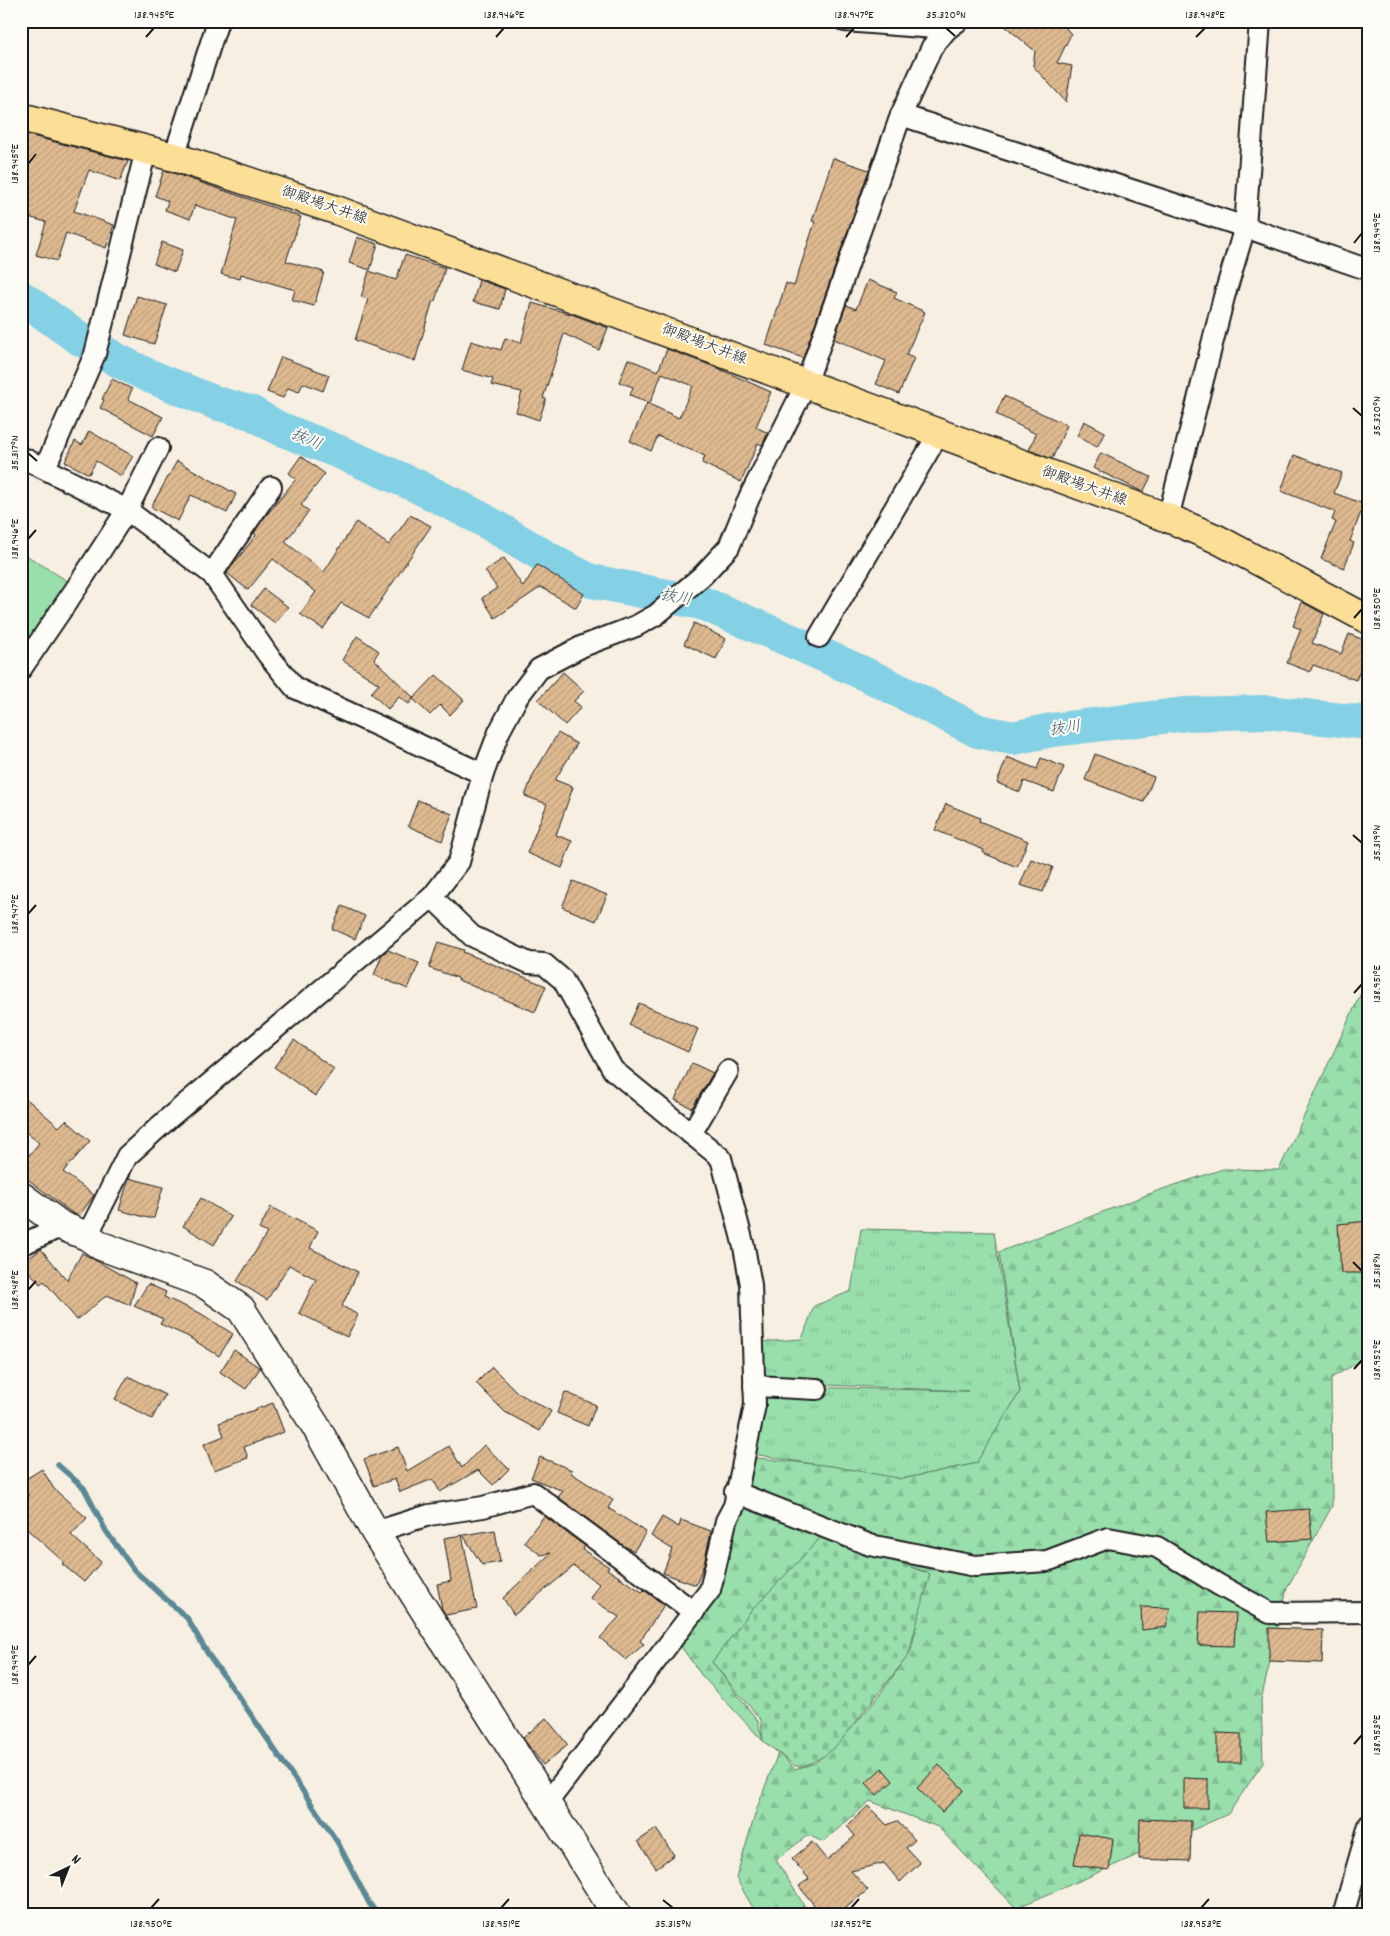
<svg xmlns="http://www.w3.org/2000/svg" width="1390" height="1936" viewBox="0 0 1390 1936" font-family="Dekko,'Klee One',sans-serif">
	<defs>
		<pattern id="grass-tufts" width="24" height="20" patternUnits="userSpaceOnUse" patternTransform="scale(1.25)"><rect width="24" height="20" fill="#98dfac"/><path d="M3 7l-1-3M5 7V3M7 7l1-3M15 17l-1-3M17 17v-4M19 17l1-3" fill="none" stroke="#82bf93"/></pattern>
		<pattern id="forest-firs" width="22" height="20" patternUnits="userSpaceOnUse" patternTransform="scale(1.25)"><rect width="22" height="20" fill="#98dfac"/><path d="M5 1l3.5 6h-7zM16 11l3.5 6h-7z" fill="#82bf93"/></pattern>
		<pattern id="cemetery-stones" width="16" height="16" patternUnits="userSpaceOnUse" patternTransform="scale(1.25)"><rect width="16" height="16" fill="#98dfac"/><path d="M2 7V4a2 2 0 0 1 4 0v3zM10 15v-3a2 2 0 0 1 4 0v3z" fill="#82bf93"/></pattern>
		<pattern id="building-hatch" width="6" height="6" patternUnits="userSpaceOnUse" patternTransform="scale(1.25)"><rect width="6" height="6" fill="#dfba90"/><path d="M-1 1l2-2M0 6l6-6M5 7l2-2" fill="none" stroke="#bf9f7c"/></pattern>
	</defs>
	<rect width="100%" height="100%" fill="#f7efe2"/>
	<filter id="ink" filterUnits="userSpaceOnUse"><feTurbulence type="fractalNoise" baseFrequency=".02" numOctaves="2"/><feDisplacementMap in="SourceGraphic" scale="10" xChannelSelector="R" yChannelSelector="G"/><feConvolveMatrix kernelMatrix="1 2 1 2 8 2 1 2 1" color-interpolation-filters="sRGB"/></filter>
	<g filter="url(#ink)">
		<polygon fill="url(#grass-tufts)" stroke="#5a7e64" points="861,1229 994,1232 1020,1392 978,1463 902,1479 747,1453 754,1386 968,1391 756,1382 757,1342 802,1339 814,1306 851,1291"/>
		<polygon fill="url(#forest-firs)" stroke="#5a7e64" points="1369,976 1369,1356 1331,1378 1332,1506 1287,1588 1261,1700 1263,1763 1228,1814 1086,1878 1016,1908 938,1827 870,1801 823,1842 808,1835 776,1860 810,1915 757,1915 736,1878 757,1808 778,1753 795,1769 815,1763 840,1741 876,1700 911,1651 927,1572 879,1557 712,1662 758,1721 763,1741 702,1676 677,1641 693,1611 748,1457 832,1466 902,1479 978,1463 978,1460 1020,1392 999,1252 1157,1191 1223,1169 1279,1170"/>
		<polygon fill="url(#cemetery-stones)" stroke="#5a7e64" points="827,1531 882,1557 930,1574 908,1656 839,1743 824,1756 805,1766 795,1766 763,1741 761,1720 712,1662 751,1611"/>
		<polygon fill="#98dfac" stroke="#5a7e64" points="21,552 77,587 21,669"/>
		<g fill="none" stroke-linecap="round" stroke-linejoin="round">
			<polyline stroke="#5a8894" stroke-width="5.5" points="58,1465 84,1488 106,1531 134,1570 187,1618 208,1654 241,1700 338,1843 369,1903 378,1915"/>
			<polyline stroke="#84d0e4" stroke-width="34" points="21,297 77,337 119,361 147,375 216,403 252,413 276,427 344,454 417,486 480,518 556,563 591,581 702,603 794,642 876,679 978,731 1013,738 1052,730 1186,714 1267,712 1369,723"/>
		</g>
		<g fill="url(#building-hatch)" stroke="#1c1c1c">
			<polygon points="999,21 1060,21 1071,34 1057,63 1072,66 1066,102 1033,66 1035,51"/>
			<polygon points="24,134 128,161 120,181 89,170 74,211 114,225 106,248 66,233 57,261 36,255 46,222 21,215 21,144"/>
			<polygon points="833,158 869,170 803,358 766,345 786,283 794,286 815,222 812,221"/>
			<polygon points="164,170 301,217 286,261 324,272 314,306 292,300 295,290 241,274 240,279 221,274 237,220 195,205 190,219 165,210 168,201 155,196"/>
			<polygon points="357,237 378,244 370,270 349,263"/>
			<polygon points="162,242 183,250 175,272 154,264"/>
			<polygon points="405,255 445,268 435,301 433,300 415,361 355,340 368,299 361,297 369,271 396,280"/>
			<polygon points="479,280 505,289 500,309 473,302"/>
			<polygon points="868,280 897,292 894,298 925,312 906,355 914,358 899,394 876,384 886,361 834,339 846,305 856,309"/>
			<polygon points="137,296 167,305 154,344 125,335"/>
			<polygon points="532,303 574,315 608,328 599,350 564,334 543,398 546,399 539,420 516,412 522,392 491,385 493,379 462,370 471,341 501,350 505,338 521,343"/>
			<polygon points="667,349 715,367 771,392 756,427 768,433 762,445 758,443 741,482 702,463 705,456 658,436 651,451 630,441 647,403 679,418 693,386 662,373 650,403 630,395 633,387 619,382 628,359 658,371"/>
			<polygon points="281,357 329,375 323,391 303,383 299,392 288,388 283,398 267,392"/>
			<polygon points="112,379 132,389 128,399 163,417 153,436 100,408 104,400 102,399"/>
			<polygon points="1004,396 1067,425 1052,459 1029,450 1036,434 996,414"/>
			<polygon points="1084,421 1105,432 1097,447 1077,436"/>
			<polygon points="89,431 133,456 121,476 96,461 89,474 65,462 75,441 82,445"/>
			<polygon points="1101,453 1151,477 1143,492 1093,468"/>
			<polygon points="1294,455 1342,473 1334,493 1364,504 1350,541 1354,543 1344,568 1321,559 1336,522 1332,520 1335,512 1281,491"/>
			<polygon points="301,456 325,474 301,505 309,511 285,542 324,572 356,522 389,545 410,515 431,526 369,618 341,603 323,629 300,614 316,592 273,559 248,590 227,573 256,535 254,533 261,522 296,479 289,473"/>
			<polygon points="177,461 236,494 227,513 191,495 178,521 151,507"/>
			<polygon points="504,558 523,587 537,565 584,594 576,608 541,587 495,618 482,598 497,588 485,571"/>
			<polygon points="264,589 288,607 275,623 251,605"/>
			<polygon points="1302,602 1324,614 1312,643 1341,654 1349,634 1369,642 1369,650 1356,680 1313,665 1310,672 1287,663 1301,629 1293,626"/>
			<polygon points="694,623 726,639 716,659 684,644"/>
			<polygon points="357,636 379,651 374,659 414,698 409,704 399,697 388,709 371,693 379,684 342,660"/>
			<polygon points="563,672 584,691 574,701 581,707 565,725 538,700"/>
			<polygon points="436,675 464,700 450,715 440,705 430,715 413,699"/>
			<polygon points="558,733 577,744 555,780 573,787 556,835 572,841 562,868 527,853 547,804 525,796 533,775"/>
			<polygon points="1095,754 1154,777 1144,802 1085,780"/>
			<polygon points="1007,757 1037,769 1041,758 1064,767 1054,792 1024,781 1020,792 997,783"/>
			<polygon points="418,800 452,814 442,841 408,826"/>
			<polygon points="946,804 980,818 979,821 1028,841 1017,867 983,853 984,850 935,830"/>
			<polygon points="1031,859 1053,867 1043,892 1020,885"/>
			<polygon points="573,881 607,895 596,921 562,907"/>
			<polygon points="342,906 365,916 355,939 332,929"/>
			<polygon points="438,942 464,950 463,952 546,986 535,1012 458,980 458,978 429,968"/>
			<polygon points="388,950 419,963 408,989 374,975 382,955"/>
			<polygon points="639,1003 698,1029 688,1052 629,1025"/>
			<polygon points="294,1040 334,1069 315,1096 274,1067"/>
			<polygon points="692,1063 713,1073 692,1108 675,1100"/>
			<polygon points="21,1094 59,1127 66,1120 90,1141 63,1172 94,1195 79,1216 72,1213 21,1174 21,1165 39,1143 21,1128"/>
			<polygon points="129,1178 163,1187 154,1218 148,1218 119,1210"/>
			<polygon points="201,1198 231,1217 214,1245 183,1226"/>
			<polygon points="271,1207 318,1231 310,1248 358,1272 342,1306 358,1315 347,1337 299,1313 316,1279 289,1265 267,1300 237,1281 267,1233 259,1229"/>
			<polygon points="1369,1221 1369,1273 1341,1273 1338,1224"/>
			<polygon points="41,1249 67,1280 82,1253 136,1283 130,1305 107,1295 77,1320 44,1281 40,1284 22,1263"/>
			<polygon points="148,1284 166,1292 164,1297 200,1313 233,1334 219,1356 187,1336 160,1324 163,1319 134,1306"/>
			<polygon points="234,1350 260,1368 246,1389 220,1372"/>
			<polygon points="492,1367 518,1393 551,1411 540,1431 505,1412 476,1383"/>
			<polygon points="128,1376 165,1395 152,1419 115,1399"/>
			<polygon points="565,1392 596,1405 588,1426 557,1413"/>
			<polygon points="273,1403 284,1432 244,1447 248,1458 214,1470 204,1444 224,1436 219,1423"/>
			<polygon points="484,1445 509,1469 493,1485 478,1470 440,1492 433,1479 400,1492 395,1479 374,1486 364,1459 398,1447 407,1471 449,1446 462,1468"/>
			<polygon points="540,1457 572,1470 571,1473 613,1500 608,1508 646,1532 634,1551 624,1546 558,1497 563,1491 531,1478"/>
			<polygon points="42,1469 54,1489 87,1518 71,1535 101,1562 84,1582 62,1564 64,1562 21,1524 21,1505 29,1497 21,1482"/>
			<polygon points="1309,1509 1312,1539 1269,1542 1266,1512"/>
			<polygon points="544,1516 585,1546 583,1550 609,1567 607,1569 642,1592 644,1590 664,1605 640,1641 644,1644 626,1660 600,1638 619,1617 590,1598 599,1584 574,1566 514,1615 503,1598 551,1553 541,1555 524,1542"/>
			<polygon points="662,1517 679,1527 681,1520 711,1531 704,1564 696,1585 663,1573 672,1549 651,1536"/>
			<polygon points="495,1530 500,1562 482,1565 463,1535"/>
			<polygon points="462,1535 477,1609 446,1615 442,1609 437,1584 451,1581 444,1538"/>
			<polygon points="1141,1607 1170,1608 1166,1627 1142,1630"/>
			<polygon points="1200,1612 1236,1613 1234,1646 1198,1645"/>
			<polygon points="1269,1628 1323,1630 1322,1663 1269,1661"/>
			<polygon points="546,1718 568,1745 543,1765 523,1738"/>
			<polygon points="1217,1733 1241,1734 1241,1763 1217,1763"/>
			<polygon points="939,1765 964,1790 942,1812 917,1788"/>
			<polygon points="882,1768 893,1781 877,1795 866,1783"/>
			<polygon points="1184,1778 1208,1779 1208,1808 1184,1808"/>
			<polygon points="868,1806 887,1825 897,1821 915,1840 906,1848 920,1863 900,1882 884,1863 851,1871 868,1890 837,1915 822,1915 799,1886 809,1879 792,1859 812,1842 827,1860 855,1836 847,1826"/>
			<polygon points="1140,1819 1191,1821 1190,1861 1139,1859"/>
			<polygon points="656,1829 674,1855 656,1868 638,1841"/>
			<polygon points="1079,1833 1113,1839 1109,1870 1074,1865"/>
		</g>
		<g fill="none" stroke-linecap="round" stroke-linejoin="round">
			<g stroke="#1c1c1c" stroke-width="24">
				<g id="street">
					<polyline points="845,21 947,29"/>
					<polyline points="901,115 1245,227 1369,270"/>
					<polyline points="174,157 218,21"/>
					<polyline points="21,457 127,510 212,574 268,655 295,688 483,774"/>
					<polyline points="45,468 95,354 146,150"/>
					<polyline points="1168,518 1224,297 1245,227 1260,21"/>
					<polyline points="212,574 271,487"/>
					<polyline points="819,637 939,433"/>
					<polyline points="21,669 77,587 127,510 158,448"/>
					<polyline points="432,897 472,936 529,963 544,964 563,980 613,1070 721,1158 744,1247 751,1285 755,1405 734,1506 726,1521 710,1590 547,1803"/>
					<polyline points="691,1134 728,1071"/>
					<polyline points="87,1236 127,1156 170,1117 432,897 459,862 483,774 499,732 517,698 539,669 583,646 636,626 656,615 703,575 729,547 749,498 806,384 901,115 932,47 947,29 958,21"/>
					<polyline points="21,1245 62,1226"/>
					<polyline points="754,1386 817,1389"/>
					<polyline points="735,1492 870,1545 975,1566 1047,1561 1108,1538 1157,1547 1219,1585 1270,1613 1369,1612"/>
					<polyline points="375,1532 429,1515 483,1507 533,1493 694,1612"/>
					<polyline points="1343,1915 1369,1825"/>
				</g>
			</g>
			<g stroke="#1c1c1c" stroke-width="31">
				<polyline id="secondary" points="21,1196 62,1226 87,1236 101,1246 205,1284 241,1309 315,1425 375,1532 617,1915"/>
			</g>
			<g stroke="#1c1c1c" stroke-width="31">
				<polyline id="primary" points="21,117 174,157 336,210 1168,518 1217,539 1369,620"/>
			</g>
			<use href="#street" stroke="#fdfcf7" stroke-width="20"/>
			<use href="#secondary" stroke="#fdfcf7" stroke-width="28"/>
			<use href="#primary" stroke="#fcde96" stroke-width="28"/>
		</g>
	</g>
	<path fill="none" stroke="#1c1c1c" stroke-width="2" d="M946,28L955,36M146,37L154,28M496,37L504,28M846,37L854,28M1196,37L1205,28M28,164L36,154M1354,243L1362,233M1353,408L1362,416M28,453L37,461M28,539L36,530M1354,618L1362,609M1353,835L1362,843M28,914L36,905M1354,993L1362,984M1353,1262L1362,1271M28,1290L36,1281M1354,1369L1362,1360M28,1665L36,1656M1354,1744L1362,1735M663,1900L673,1908M151,1908L159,1899M501,1908L509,1899M851,1908L859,1899M1201,1908L1209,1899"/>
	<g text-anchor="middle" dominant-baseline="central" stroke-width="4" stroke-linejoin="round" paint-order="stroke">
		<g font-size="15" fill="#1c1c1c" stroke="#fdfcf7">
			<text transform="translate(324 206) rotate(19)">御殿場大井線</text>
			<text transform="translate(704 345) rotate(21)">御殿場大井線</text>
			<text transform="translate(1084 487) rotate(20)">御殿場大井線</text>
		</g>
		<g font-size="16" font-style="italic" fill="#405b62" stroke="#fdfcf7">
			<text transform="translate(306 440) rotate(23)">抜川</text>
			<text transform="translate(676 598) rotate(11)">抜川</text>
			<text transform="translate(1065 729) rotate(-8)">抜川</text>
		</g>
	</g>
	<rect width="1390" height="1936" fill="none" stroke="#fdfcf7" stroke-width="55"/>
	<g transform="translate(68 1868) rotate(43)" stroke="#fdfcf7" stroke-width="4" paint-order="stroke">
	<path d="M0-4L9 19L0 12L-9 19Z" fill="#1c1c1c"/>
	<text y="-8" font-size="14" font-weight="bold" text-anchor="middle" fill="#1c1c1c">N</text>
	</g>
	<rect x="28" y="28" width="1334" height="1880" fill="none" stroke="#1c1c1c" stroke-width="2"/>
	<g font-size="12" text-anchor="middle" fill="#1c1c1c">
		<text x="154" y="18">138.945°E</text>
		<text x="504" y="18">138.946°E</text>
		<text x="854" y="18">138.947°E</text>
		<text x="946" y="18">35.320°N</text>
		<text x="1205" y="18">138.948°E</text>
		<text transform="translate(14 164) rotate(-90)" y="4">138.945°E</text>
		<text transform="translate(1376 233) rotate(-90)" y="4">138.949°E</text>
		<text transform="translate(1376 416) rotate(-90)" y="4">35.320°N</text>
		<text transform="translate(14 453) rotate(-90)" y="4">35.317°N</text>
		<text transform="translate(14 539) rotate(-90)" y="4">138.946°E</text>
		<text transform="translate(1376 609) rotate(-90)" y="4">138.950°E</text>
		<text transform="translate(1376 843) rotate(-90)" y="4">35.319°N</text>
		<text transform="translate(14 914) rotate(-90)" y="4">138.947°E</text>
		<text transform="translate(1376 984) rotate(-90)" y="4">138.951°E</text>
		<text transform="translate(1376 1271) rotate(-90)" y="4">35.318°N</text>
		<text transform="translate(14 1290) rotate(-90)" y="4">138.948°E</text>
		<text transform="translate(1376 1360) rotate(-90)" y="4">138.952°E</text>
		<text transform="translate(14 1665) rotate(-90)" y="4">138.949°E</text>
		<text transform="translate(1376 1735) rotate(-90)" y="4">138.953°E</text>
		<text x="151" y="1927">138.950°E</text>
		<text x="501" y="1927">138.951°E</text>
		<text x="673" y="1927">35.315°N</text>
		<text x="851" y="1927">138.952°E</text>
		<text x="1201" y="1927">138.953°E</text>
	</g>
</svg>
